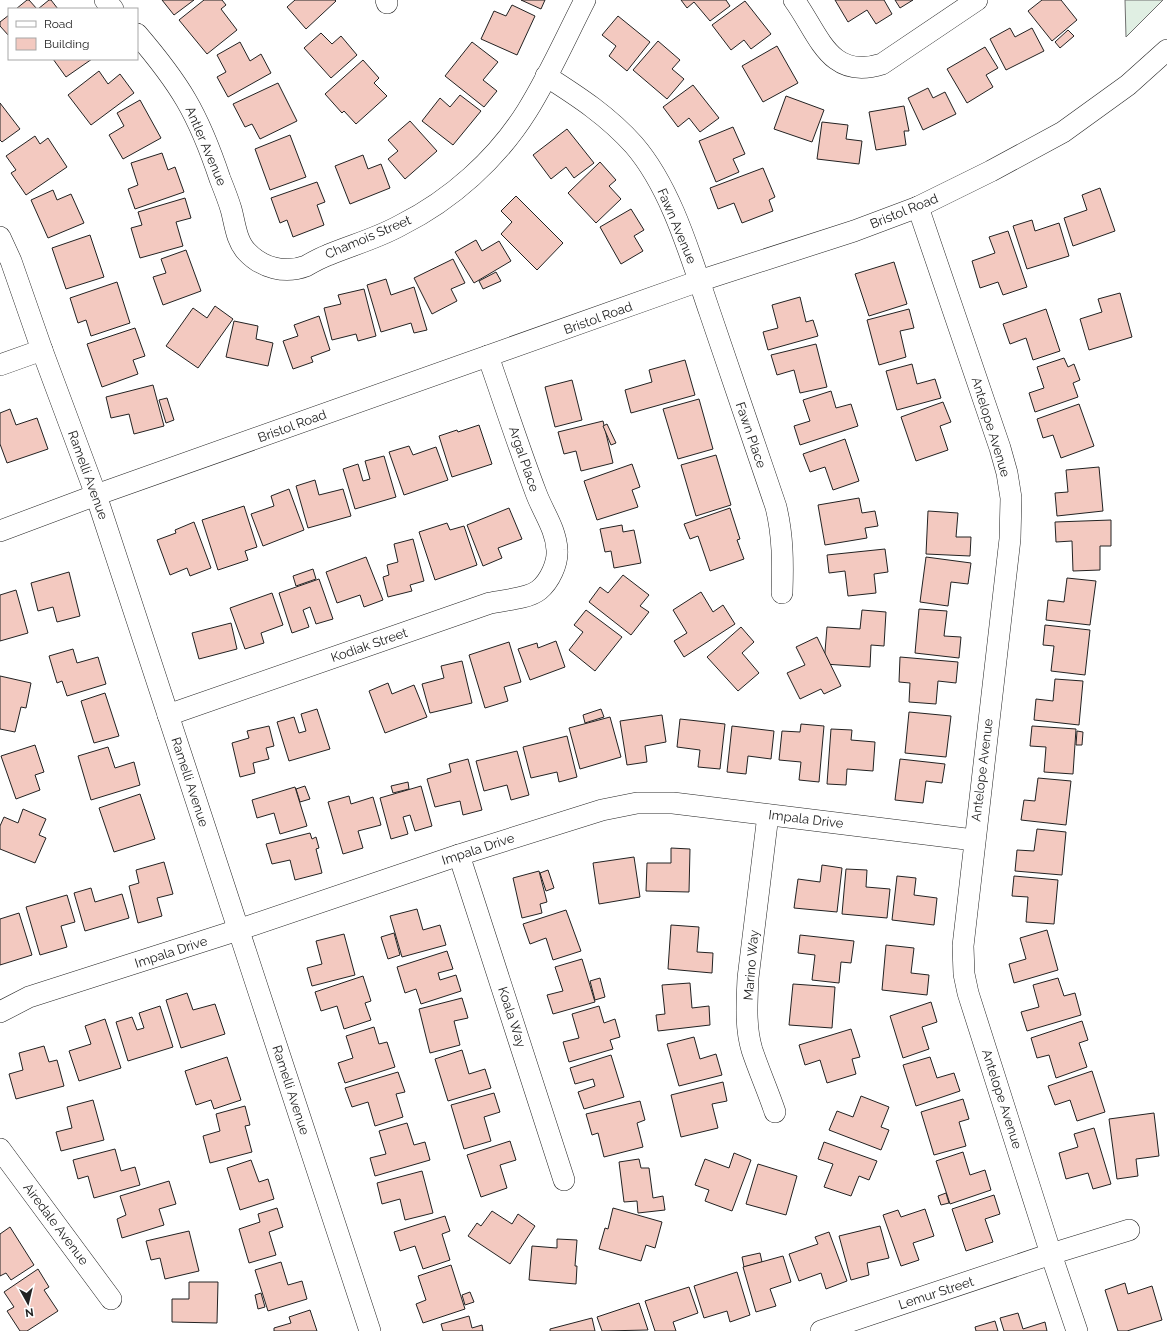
<svg xmlns="http://www.w3.org/2000/svg" width="1167" height="1331" viewBox="0 0 1167 1331" font-family="Raleway,sans-serif">
	<rect width="100%" height="100%" fill="#fff"/>
	<polygon fill="#e0efe3" stroke="#6f6f6f" points="1125,0 1163,0 1126,37"/>
	<g fill="#f3c9c0" stroke="#222">
		<polygon points="27,0 29,0 37,9 16,9"/>
		<polygon points="49,0 51,0 58,9 38,9"/>
		<polygon points="162,0 194,0 174,15"/>
		<polygon points="204,0 222,0 226,5 221,9 237,30 207,54 179,20"/>
		<polygon points="295,0 335,0 336,1 306,29 287,7"/>
		<polygon points="521,0 545,0 541,9"/>
		<polygon points="681,0 726,0 730,6 710,21 694,2 687,8"/>
		<polygon points="835,0 884,0 892,14 876,24 867,10 848,22"/>
		<polygon points="895,0 913,0 900,8"/>
		<polygon points="1042,0 1061,0 1077,20 1052,41 1028,11"/>
		<polygon points="745,1 771,34 751,49 744,40 731,50 712,25"/>
		<polygon points="512,5 535,16 517,55 481,39 494,11 506,16"/>
		<polygon points="9,15 9,36 0,26 0,22"/>
		<polygon points="618,16 650,42 627,71 609,56 616,46 602,35"/>
		<polygon points="1010,28 1015,37 1032,28 1044,51 1006,70 990,39"/>
		<polygon points="1068,30 1074,36 1060,48 1055,42"/>
		<polygon points="321,33 332,44 341,36 357,55 331,78 304,48"/>
		<polygon points="658,41 680,60 672,69 684,79 667,99 633,70"/>
		<polygon points="240,42 250,61 261,54 271,73 228,97 217,77 226,72 217,55"/>
		<polygon points="472,42 498,62 483,80 497,91 484,107 445,76"/>
		<polygon points="777,46 798,83 763,102 742,66"/>
		<polygon points="985,47 998,68 986,75 993,87 967,103 947,69"/>
		<polygon points="53,59 92,59 66,77"/>
		<polygon points="363,60 379,78 374,83 387,96 356,124 344,111 342,113 325,94"/>
		<polygon points="99,71 108,84 120,74 134,93 91,125 68,95"/>
		<polygon points="278,83 297,121 260,139 252,124 245,127 233,104"/>
		<polygon points="693,85 719,118 700,132 689,118 678,127 663,107"/>
		<polygon points="928,88 933,98 945,92 956,114 923,130 908,98"/>
		<polygon points="460,95 481,111 453,145 422,121 440,98 450,107"/>
		<polygon points="786,96 824,110 812,142 774,129"/>
		<polygon points="140,100 161,138 123,159 109,135 124,126 117,113"/>
		<polygon points="0,103 20,129 2,142 0,140"/>
		<polygon points="904,106 909,131 904,131 906,145 876,150 869,112"/>
		<polygon points="410,121 437,151 405,179 388,159 398,151 388,140"/>
		<polygon points="822,122 848,125 846,139 862,141 859,164 817,159"/>
		<polygon points="733,127 745,154 733,159 739,172 716,182 699,141"/>
		<polygon points="567,129 594,163 574,178 566,167 551,179 533,155"/>
		<polygon points="290,135 306,177 270,190 255,149"/>
		<polygon points="35,136 40,144 48,138 67,167 26,195 11,173 16,170 6,156"/>
		<polygon points="162,153 168,170 175,167 184,192 135,209 128,189 138,185 131,163"/>
		<polygon points="363,155 368,169 381,164 390,188 350,204 335,166"/>
		<polygon points="600,162 616,180 609,186 621,199 596,223 568,193"/>
		<polygon points="763,168 775,197 769,200 773,211 742,223 734,203 718,209 710,188"/>
		<polygon points="317,182 325,202 317,205 324,225 293,237 287,220 280,223 271,198"/>
		<polygon points="1100,188 1115,231 1073,246 1064,218 1087,210 1082,195"/>
		<polygon points="53,190 57,200 71,194 84,223 48,238 31,200"/>
		<polygon points="516,196 563,243 537,270 501,234 512,222 501,211"/>
		<polygon points="185,198 191,218 176,222 183,246 140,258 131,228 142,225 138,212"/>
		<polygon points="631,209 644,230 634,236 643,251 621,264 600,227"/>
		<polygon points="1032,220 1035,231 1059,223 1069,256 1027,269 1013,226"/>
		<polygon points="1008,231 1027,287 1003,295 998,282 980,288 972,261 995,253 989,237"/>
		<polygon points="90,235 104,277 66,289 52,248"/>
		<polygon points="476,240 482,251 499,241 511,261 474,283 455,252"/>
		<polygon points="186,250 201,291 163,305 153,277 166,273 161,259"/>
		<polygon points="453,259 465,283 451,289 457,301 432,314 414,278"/>
		<polygon points="894,262 907,304 869,316 855,274"/>
		<polygon points="496,272 501,281 483,289 479,281"/>
		<polygon points="386,279 391,295 414,287 427,330 414,333 411,323 381,332 367,285"/>
		<polygon points="117,282 130,323 91,336 86,320 78,323 70,298"/>
		<polygon points="364,289 376,336 358,341 356,334 332,340 324,308 341,304 338,295"/>
		<polygon points="1120,293 1132,337 1089,350 1080,319 1102,312 1098,299"/>
		<polygon points="800,297 806,322 813,320 818,336 768,350 763,332 778,328 772,305"/>
		<polygon points="215,306 233,319 198,368 166,346 193,308 207,318"/>
		<polygon points="909,309 914,328 900,331 906,357 879,365 867,320"/>
		<polygon points="1046,309 1060,351 1033,360 1026,338 1010,344 1003,324"/>
		<polygon points="319,316 330,350 311,357 313,362 293,369 283,341 298,336 294,325"/>
		<polygon points="234,321 258,326 256,339 273,343 268,366 226,357"/>
		<polygon points="135,328 145,356 133,360 138,374 102,387 87,344"/>
		<polygon points="816,344 827,387 800,393 794,370 777,375 771,355"/>
		<polygon points="1064,358 1068,367 1074,364 1080,380 1073,383 1078,397 1035,412 1029,393 1044,388 1037,367"/>
		<polygon points="685,360 695,395 631,413 625,390 652,382 649,370"/>
		<polygon points="912,364 917,384 935,379 941,398 897,410 886,371"/>
		<polygon points="572,380 582,420 555,427 545,387"/>
		<polygon points="153,385 164,426 134,434 129,414 111,418 106,397"/>
		<polygon points="831,391 836,408 851,404 858,426 800,445 794,426 810,421 803,400"/>
		<polygon points="167,398 174,420 166,423 159,400"/>
		<polygon points="699,399 713,449 678,459 663,409"/>
		<polygon points="943,402 951,422 940,426 948,450 916,461 901,417"/>
		<polygon points="1079,404 1094,446 1061,458 1053,435 1043,438 1037,419"/>
		<polygon points="10,409 16,425 37,418 48,449 7,463 0,444 0,413"/>
		<polygon points="603,421 613,463 581,471 576,451 564,454 558,432"/>
		<polygon points="607,424 616,443 611,445 603,426"/>
		<polygon points="479,425 492,464 452,477 439,436 457,430 458,432"/>
		<polygon points="845,439 859,481 833,490 825,467 810,472 803,454"/>
		<polygon points="409,446 413,455 436,447 448,480 404,495 389,452"/>
		<polygon points="716,455 731,505 696,516 681,465"/>
		<polygon points="384,456 396,497 355,509 343,469 358,464 363,481 370,479 365,461"/>
		<polygon points="632,464 640,487 632,490 638,507 597,520 584,481"/>
		<polygon points="1099,467 1103,511 1057,516 1055,493 1068,492 1066,470"/>
		<polygon points="315,480 319,495 343,489 351,516 308,528 296,486"/>
		<polygon points="289,489 304,530 263,546 251,514 274,506 271,496"/>
		<polygon points="859,498 862,513 875,511 878,526 865,528 867,538 825,545 818,505"/>
		<polygon points="244,506 257,547 245,551 248,560 218,570 202,520"/>
		<polygon points="509,508 522,539 498,548 502,558 483,566 467,525"/>
		<polygon points="730,508 740,539 737,540 744,559 710,571 698,536 690,539 684,524"/>
		<polygon points="928,511 958,513 956,537 971,537 970,556 926,554"/>
		<polygon points="1111,520 1111,546 1100,546 1100,570 1073,571 1072,541 1056,542 1055,522"/>
		<polygon points="194,522 211,568 190,576 187,568 170,575 157,540 176,533 175,530"/>
		<polygon points="447,523 450,530 464,526 477,565 435,580 419,532"/>
		<polygon points="622,525 623,532 634,530 641,563 614,568 611,551 605,552 600,529"/>
		<polygon points="413,539 424,581 410,585 412,591 388,597 383,577 389,575 387,565 398,562 394,544"/>
		<polygon points="885,549 888,572 874,574 876,593 848,596 845,571 829,573 827,555"/>
		<polygon points="366,557 383,600 364,607 360,595 337,603 326,572"/>
		<polygon points="926,557 971,563 968,584 951,582 948,606 920,602"/>
		<polygon points="313,569 316,579 296,586 293,576"/>
		<polygon points="69,572 80,616 57,622 53,607 38,611 31,583"/>
		<polygon points="623,575 649,595 640,606 649,612 631,635 589,602 600,587 608,593"/>
		<polygon points="1067,578 1096,581 1090,625 1046,620 1048,600 1064,602"/>
		<polygon points="319,579 333,619 316,624 310,607 303,610 309,627 292,633 279,593"/>
		<polygon points="16,590 28,633 0,641 0,595"/>
		<polygon points="701,592 713,612 723,605 735,624 684,657 674,641 687,633 673,610"/>
		<polygon points="272,593 283,625 261,633 264,643 245,649 230,608"/>
		<polygon points="919,609 947,611 944,636 961,637 959,658 915,653"/>
		<polygon points="586,610 622,637 595,671 569,650 583,632 574,625"/>
		<polygon points="862,610 886,612 884,646 871,645 870,667 824,664 827,627 860,629"/>
		<polygon points="231,623 237,649 199,659 192,633"/>
		<polygon points="1045,625 1090,630 1085,675 1051,671 1054,646 1043,645"/>
		<polygon points="741,627 754,642 742,653 759,673 738,691 707,657"/>
		<polygon points="817,637 841,686 824,694 821,689 800,699 787,673 805,665 796,647"/>
		<polygon points="556,641 565,667 530,680 518,649 537,643 538,648"/>
		<polygon points="509,642 521,682 504,687 508,701 485,708 469,655"/>
		<polygon points="73,649 77,663 98,657 106,684 67,696 62,681 57,683 49,656"/>
		<polygon points="900,657 958,662 956,683 938,681 936,704 909,702 910,683 899,682"/>
		<polygon points="462,661 472,703 430,713 422,684 444,678 441,666"/>
		<polygon points="0,676 31,683 26,708 21,707 15,732 0,729"/>
		<polygon points="1055,679 1083,681 1079,725 1034,720 1036,699 1053,701"/>
		<polygon points="388,683 392,694 414,685 427,717 385,733 369,691"/>
		<polygon points="105,693 119,736 94,743 81,701"/>
		<polygon points="317,709 330,749 289,761 277,722 294,717 299,733 306,731 301,714"/>
		<polygon points="601,709 604,717 585,723 583,715"/>
		<polygon points="909,712 951,716 946,757 905,753"/>
		<polygon points="662,715 666,742 645,746 647,762 627,765 620,721"/>
		<polygon points="610,717 621,757 580,769 569,728"/>
		<polygon points="680,719 725,724 720,769 698,767 700,750 677,747"/>
		<polygon points="801,724 824,726 819,782 799,780 801,762 779,760 782,731 800,732"/>
		<polygon points="269,726 274,746 266,748 269,759 253,763 255,773 240,777 232,743 249,738 247,731"/>
		<polygon points="732,726 774,731 771,759 748,756 746,774 727,772"/>
		<polygon points="1032,726 1076,729 1073,774 1044,772 1046,747 1030,746"/>
		<polygon points="831,729 852,730 851,740 875,742 873,771 847,769 846,785 827,784"/>
		<polygon points="1077,731 1083,732 1082,745 1076,745"/>
		<polygon points="567,736 577,777 559,782 557,772 531,778 523,747"/>
		<polygon points="35,745 44,772 35,775 40,790 16,799 1,756"/>
		<polygon points="108,747 115,768 134,762 140,785 91,800 78,756"/>
		<polygon points="517,751 529,795 511,800 507,785 484,791 476,761"/>
		<polygon points="468,759 482,810 463,815 460,801 435,807 427,779 451,772 449,764"/>
		<polygon points="900,759 945,764 942,783 926,781 923,803 895,800"/>
		<polygon points="1038,778 1071,781 1066,825 1021,820 1024,800 1035,801"/>
		<polygon points="408,782 409,789 393,793 391,786"/>
		<polygon points="305,786 310,799 300,802 296,789"/>
		<polygon points="421,786 432,826 415,831 410,815 403,817 408,834 391,839 380,798"/>
		<polygon points="295,787 307,826 280,834 274,813 257,818 252,800"/>
		<polygon points="140,794 155,839 114,852 99,808"/>
		<polygon points="349,796 351,804 373,797 381,825 358,831 363,848 343,854 328,802"/>
		<polygon points="23,809 46,819 39,835 46,838 35,863 0,849 0,826 4,817 18,823"/>
		<polygon points="1037,829 1066,832 1062,875 1015,871 1017,850 1034,851"/>
		<polygon points="310,833 312,839 316,837 319,848 316,849 322,873 295,880 290,860 272,864 266,844"/>
		<polygon points="671,848 690,849 689,892 646,891 647,863 671,863"/>
		<polygon points="634,857 640,897 599,904 593,863"/>
		<polygon points="164,862 173,894 157,898 162,916 138,923 129,886 139,883 136,870"/>
		<polygon points="822,865 842,868 837,912 794,908 798,879 820,882"/>
		<polygon points="846,869 867,870 866,887 890,889 887,918 842,914"/>
		<polygon points="548,870 554,888 546,891 540,873"/>
		<polygon points="539,871 547,902 540,904 542,913 522,918 513,878"/>
		<polygon points="897,876 916,878 914,895 937,898 934,925 892,920"/>
		<polygon points="1014,876 1058,880 1054,924 1026,922 1028,897 1012,896"/>
		<polygon points="91,888 95,902 122,894 129,918 85,931 74,893"/>
		<polygon points="67,895 75,922 61,926 67,947 40,955 26,907"/>
		<polygon points="417,909 423,930 440,925 446,945 402,957 390,916"/>
		<polygon points="566,910 581,951 553,960 546,938 530,944 523,924"/>
		<polygon points="19,913 32,955 0,965 0,919"/>
		<polygon points="671,925 699,927 697,952 713,953 712,973 668,969"/>
		<polygon points="1047,930 1058,970 1014,983 1009,964 1026,959 1020,938"/>
		<polygon points="394,933 400,955 388,959 381,937"/>
		<polygon points="344,934 355,975 312,986 307,968 322,964 316,941"/>
		<polygon points="800,935 854,941 851,963 841,962 839,983 812,980 815,955 798,953"/>
		<polygon points="886,945 914,948 911,973 929,975 927,995 882,990"/>
		<polygon points="447,951 453,969 438,973 440,980 456,975 461,991 421,1004 416,989 405,993 397,967"/>
		<polygon points="582,959 595,1002 553,1014 547,995 563,991 555,967"/>
		<polygon points="363,976 371,1001 365,1003 371,1020 344,1029 337,1006 321,1011 315,992"/>
		<polygon points="600,978 605,997 595,1000 590,981"/>
		<polygon points="1058,978 1064,996 1075,993 1081,1015 1027,1031 1021,1012 1039,1007 1033,985"/>
		<polygon points="690,983 692,1008 709,1006 710,1025 658,1031 656,1015 665,1014 662,985"/>
		<polygon points="793,984 835,987 832,1028 789,1025"/>
		<polygon points="187,993 193,1010 215,1004 225,1034 181,1048 166,1000"/>
		<polygon points="462,998 468,1018 454,1021 460,1045 430,1053 419,1009"/>
		<polygon points="931,1002 937,1022 922,1027 929,1049 903,1058 890,1016"/>
		<polygon points="160,1006 173,1047 128,1061 116,1022 132,1017 137,1030 144,1028 139,1013"/>
		<polygon points="599,1006 604,1023 615,1019 620,1037 610,1040 613,1049 569,1062 563,1042 579,1038 572,1014"/>
		<polygon points="105,1019 121,1068 79,1081 69,1051 91,1044 85,1026"/>
		<polygon points="1082,1021 1088,1040 1079,1043 1087,1067 1056,1078 1049,1055 1037,1058 1031,1038"/>
		<polygon points="374,1027 379,1044 387,1042 395,1067 345,1083 338,1063 353,1058 346,1036"/>
		<polygon points="851,1029 860,1057 852,1059 856,1074 827,1083 820,1060 805,1065 799,1045"/>
		<polygon points="694,1037 700,1059 716,1054 722,1075 679,1086 667,1044"/>
		<polygon points="44,1046 49,1062 57,1060 64,1086 16,1099 9,1074 23,1070 19,1053"/>
		<polygon points="462,1050 469,1074 485,1069 491,1088 448,1101 435,1059"/>
		<polygon points="611,1055 624,1097 584,1109 578,1092 595,1086 593,1079 575,1084 570,1068"/>
		<polygon points="227,1057 241,1100 214,1109 211,1100 196,1105 185,1071"/>
		<polygon points="930,1057 937,1078 954,1073 960,1091 916,1106 903,1065"/>
		<polygon points="1092,1071 1105,1112 1077,1121 1070,1100 1055,1105 1048,1086"/>
		<polygon points="398,1072 405,1092 396,1094 403,1117 375,1126 368,1102 352,1107 345,1088"/>
		<polygon points="723,1082 727,1101 712,1104 718,1128 681,1137 671,1095"/>
		<polygon points="494,1093 500,1112 484,1117 491,1141 464,1149 451,1105"/>
		<polygon points="861,1096 889,1107 881,1127 889,1130 881,1150 829,1130 837,1111 853,1117"/>
		<polygon points="963,1099 969,1119 959,1122 966,1146 934,1155 921,1112"/>
		<polygon points="93,1100 104,1140 61,1151 56,1132 72,1128 67,1107"/>
		<polygon points="640,1101 645,1120 637,1123 643,1147 604,1157 598,1133 592,1135 586,1114"/>
		<polygon points="245,1106 250,1125 245,1126 252,1152 210,1163 203,1136 220,1131 216,1114"/>
		<polygon points="1154,1113 1159,1156 1136,1159 1138,1176 1117,1179 1109,1119"/>
		<polygon points="407,1123 414,1145 425,1142 430,1160 375,1176 370,1158 386,1154 379,1131"/>
		<polygon points="1094,1128 1111,1184 1093,1189 1088,1173 1066,1179 1059,1153 1078,1147 1074,1134"/>
		<polygon points="510,1141 516,1160 500,1165 507,1188 481,1197 467,1155"/>
		<polygon points="824,1142 877,1161 869,1180 859,1176 851,1196 824,1187 833,1164 818,1159"/>
		<polygon points="115,1149 121,1171 135,1167 140,1185 94,1198 88,1176 78,1179 73,1160"/>
		<polygon points="963,1152 970,1175 985,1170 991,1190 950,1204 936,1161"/>
		<polygon points="734,1153 751,1160 732,1211 705,1201 709,1190 695,1185 705,1159 729,1168"/>
		<polygon points="639,1159 641,1168 649,1168 653,1198 663,1196 665,1210 638,1213 637,1201 624,1202 619,1162"/>
		<polygon points="251,1160 259,1182 268,1179 274,1199 240,1210 227,1168"/>
		<polygon points="758,1164 797,1176 786,1215 746,1204"/>
		<polygon points="422,1171 433,1213 405,1220 400,1199 382,1204 377,1183"/>
		<polygon points="169,1181 176,1204 159,1209 164,1225 122,1238 117,1219 126,1215 120,1196"/>
		<polygon points="946,1193 949,1203 941,1205 938,1196"/>
		<polygon points="994,1195 1000,1214 985,1219 993,1242 966,1251 952,1209"/>
		<polygon points="277,1208 283,1227 269,1232 276,1255 249,1263 239,1229 260,1222 258,1214"/>
		<polygon points="613,1208 662,1222 655,1248 646,1245 641,1261 599,1249 605,1228 608,1229"/>
		<polygon points="925,1209 934,1236 913,1243 919,1260 901,1266 883,1215 898,1210 901,1217"/>
		<polygon points="492,1211 512,1224 518,1214 535,1226 510,1264 468,1236 477,1223 481,1226"/>
		<polygon points="445,1216 450,1231 442,1234 450,1260 423,1269 415,1246 400,1251 394,1232"/>
		<polygon points="880,1226 889,1258 867,1263 869,1275 851,1280 839,1236"/>
		<polygon points="10,1227 34,1265 11,1280 6,1273 0,1276 0,1234"/>
		<polygon points="189,1231 199,1271 165,1279 160,1258 151,1260 146,1241"/>
		<polygon points="829,1232 847,1281 826,1289 821,1273 799,1281 789,1254 818,1244 815,1237"/>
		<polygon points="557,1239 577,1240 575,1266 577,1266 576,1284 529,1280 532,1246 557,1248"/>
		<polygon points="760,1253 762,1262 744,1267 742,1257"/>
		<polygon points="783,1256 791,1282 770,1289 776,1306 756,1312 743,1267"/>
		<polygon points="281,1262 288,1285 302,1281 307,1299 268,1311 255,1270"/>
		<polygon points="451,1265 465,1309 423,1323 416,1304 426,1300 418,1276"/>
		<polygon points="38,1269 49,1287 44,1290 58,1311 27,1331 20,1331 7,1311 14,1307 4,1292"/>
		<polygon points="737,1272 750,1315 730,1322 727,1311 704,1318 694,1286"/>
		<polygon points="189,1282 218,1282 217,1323 172,1322 172,1299 189,1299"/>
		<polygon points="1125,1283 1128,1294 1152,1286 1162,1320 1127,1331 1118,1331 1105,1290"/>
		<polygon points="689,1287 698,1313 673,1322 676,1331 655,1331 645,1301"/>
		<polygon points="470,1292 474,1302 465,1305 462,1295"/>
		<polygon points="261,1293 265,1307 258,1309 255,1295"/>
		<polygon points="639,1303 648,1330 602,1331 597,1317"/>
		<polygon points="310,1310 317,1331 274,1331 274,1328 291,1323 289,1317"/>
		<polygon points="1018,1313 1023,1329 1045,1322 1047,1331 1004,1331 1000,1318"/>
		<polygon points="469,1316 472,1328 482,1325 483,1331 443,1331 441,1324"/>
		<polygon points="592,1318 595,1331 550,1331 550,1329"/>
		<polygon points="995,1321 998,1331 976,1331 975,1327"/>
	</g>
	<g fill="none" stroke-linecap="round" stroke-linejoin="round">
		<g stroke="#222" stroke-width="22">
			<g id="minor">
				<polyline points="105,0 113,9"/>
				<polyline points="386,0 387,3"/>
				<path d="M794,0C819,34 829,81 882,64L977,0"/>
				<path d="M137,34C155,55 172,76 186,100C200,124 211,152 220,179C224,189 228,199 231,209C235,223 236,241 247,252C262,268 285,274 306,266C313,262 320,258 328,255C352,245 378,238 401,225C451,200 497,159 527,111C549,76 566,37 585,0"/>
				<path d="M546,76C579,97 608,116 634,145C672,189 691,258 710,313C732,377 754,442 776,507C783,536 783,563 782,593"/>
				<polyline points="918,207 1000,448 1007,473 1011,498 1010,539 963,946 964,974 968,993 1051,1254 1077,1331"/>
				<polyline points="0,237 11,261 42,350 96,495 370,1331"/>
				<polyline points="0,365 42,350"/>
				<polyline points="0,531 96,495 699,281 854,231 918,207 991,171 1063,132 1128,85 1167,50"/>
				<path d="M168,715L490,603C503,600 528,599 539,590C550,581 558,563 557,550C556,529 543,512 536,493C519,448 504,402 488,356"/>
				<path d="M768,815L748,978C747,1002 745,1027 752,1050C759,1071 768,1091 775,1112"/>
				<polyline points="459,855 564,1180"/>
				<polyline points="0,1012 29,997 238,930 459,855 602,810 637,803 673,803 974,840"/>
				<polyline points="0,1149 111,1299"/>
				<polyline points="821,1331 1051,1254 1129,1230"/>
			</g>
		</g>
		<use href="#minor" stroke="#fff" stroke-width="21"/>
	</g>
	<g text-anchor="middle" dominant-baseline="central" stroke-width="3" stroke-linejoin="round" paint-order="stroke">
		<g font-size="13" fill="#222" stroke="#fff">
			<text transform="translate(206 146) rotate(67)">Antler Avenue</text>
			<text transform="translate(904 211) rotate(-22)">Bristol Road</text>
			<text transform="translate(677 226) rotate(67)">Fawn Avenue</text>
			<text transform="translate(368 237) rotate(-23)">Chamois Street</text>
			<text transform="translate(598 318) rotate(-20)">Bristol Road</text>
			<text transform="translate(292 426) rotate(-20)">Bristol Road</text>
			<text transform="translate(991 427) rotate(73)">Antelope Avenue</text>
			<text transform="translate(751 435) rotate(71)">Fawn Place</text>
			<text transform="translate(524 459) rotate(71)">Argal Place</text>
			<text transform="translate(88 475) rotate(70)">Ramelli Avenue</text>
			<text transform="translate(369 645) rotate(-19)">Kodiak Street</text>
			<text transform="translate(982 770) rotate(-83)">Antelope Avenue</text>
			<text transform="translate(190 782) rotate(72)">Ramelli Avenue</text>
			<text transform="translate(806 819) rotate(7)">Impala Drive</text>
			<text transform="translate(478 849) rotate(-18)">Impala Drive</text>
			<text transform="translate(171 952) rotate(-18)">Impala Drive</text>
			<text transform="translate(751 965) rotate(-85)">Marino Way</text>
			<text transform="translate(512 1017) rotate(72)">Koala Way</text>
			<text transform="translate(291 1090) rotate(72)">Ramelli Avenue</text>
			<text transform="translate(1002 1099) rotate(72)">Antelope Avenue</text>
			<text transform="translate(56 1224) rotate(53)">Airedale Avenue</text>
			<text transform="translate(936 1293) rotate(-18)">Lemur Street</text>
		</g>
	</g>
	<rect x="8" y="8" width="130" height="52" fill="#ffffff" stroke="#a7a7a7"/>
	<rect x="16" y="21" width="20" height="6" fill="#ffffff" stroke="#a7a7a7"/>
	<text x="44" y="28" font-size="12" fill="#222222">Road</text>
	<rect x="16" y="38" width="20" height="12" fill="#f3c9c0" stroke="#a7a7a7"/>
	<text x="44" y="48" font-size="12" fill="#222222">Building</text>
	<g transform="translate(28 1303) rotate(172)" stroke="#ffffff" stroke-width="3" paint-order="stroke">
	<path d="M0-3L7 15L0 10L-7 15Z" fill="#222222"/>
	<text y="-6" font-size="11" font-weight="bold" text-anchor="middle" fill="#222222">N</text>
	</g>
</svg>
